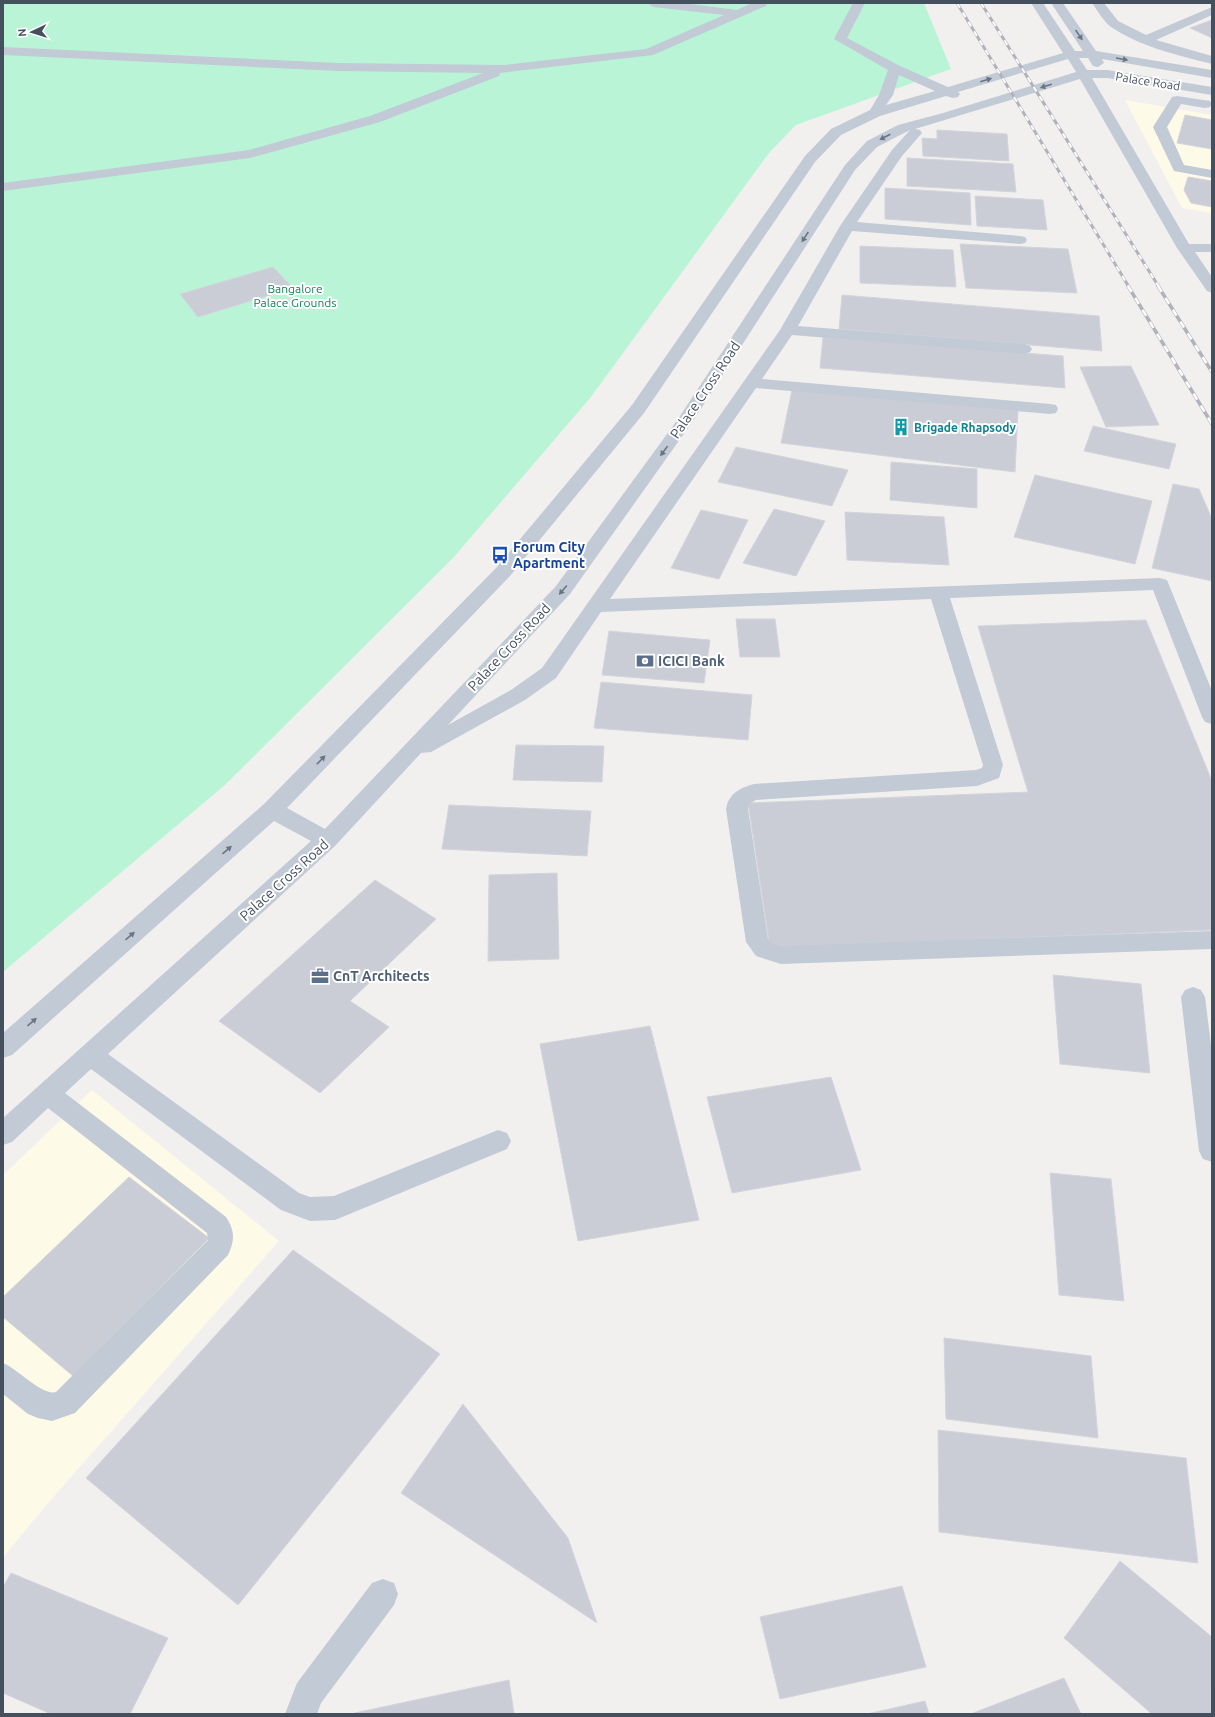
<svg xmlns="http://www.w3.org/2000/svg" width="1215" height="1717" viewBox="0 0 1215 1717" font-family="Ubuntu,sans-serif">
	<rect width="100%" height="100%" fill="#f2f0ef"/>
	<g fill="#fefae8">
		<polygon points="1125,100 1212,115 1212,213 1182,208"/>
		<polygon points="92,1090 279,1241 49,1502 3,1557 3,1175"/>
	</g>
	<polygon fill="#baf4d7" points="3,3 924,3 951,69 796,125 769,153 591,397 454,557 225,785 3,972"/>
	<g fill="#cbcdd6" stroke="#d3d4dc">
		<polygon points="1212,20 1212,38 1190,28"/>
		<polygon points="1185,115 1212,120 1212,149 1177,143"/>
		<polygon points="937,130 1007,134 1009,161 923,156 922,138 937,139"/>
		<polygon points="907,158 1013,164 1016,192 907,186"/>
		<polygon points="1188,177 1212,181 1212,207 1191,203 1184,190"/>
		<polygon points="885,188 970,193 971,225 885,219"/>
		<polygon points="975,196 1043,200 1047,230 977,226"/>
		<polygon points="960,244 1068,249 1077,293 966,288"/>
		<polygon points="860,246 953,250 956,287 860,283"/>
		<polygon points="273,267 293,288 198,317 180,294"/>
		<polygon points="842,295 1099,316 1102,351 839,329"/>
		<polygon points="823,337 1063,356 1065,388 820,368"/>
		<polygon points="1131,366 1159,425 1106,427 1080,367"/>
		<polygon points="792,390 1018,411 1015,472 781,443"/>
		<polygon points="1093,426 1176,444 1169,469 1084,451"/>
		<polygon points="736,447 848,470 832,506 718,482"/>
		<polygon points="891,462 977,469 977,508 890,500"/>
		<polygon points="1035,475 1152,501 1135,564 1014,537"/>
		<polygon points="1173,484 1199,489 1212,519 1212,581 1152,568"/>
		<polygon points="774,509 825,521 796,576 743,563"/>
		<polygon points="701,510 748,520 719,579 671,568"/>
		<polygon points="845,512 944,517 949,565 847,560"/>
		<polygon points="736,619 775,619 780,657 740,657"/>
		<polygon points="1146,620 1212,781 1212,930 770,948 748,803 1028,792 978,626"/>
		<polygon points="609,631 710,640 704,683 602,675"/>
		<polygon points="601,682 752,695 748,740 594,728"/>
		<polygon points="516,745 604,746 602,782 513,780"/>
		<polygon points="449,805 591,811 587,856 442,849"/>
		<polygon points="557,873 559,959 488,961 489,875"/>
		<polygon points="375,880 436,919 350,1001 389,1027 320,1093 219,1021"/>
		<polygon points="1053,975 1141,984 1150,1073 1060,1064"/>
		<polygon points="650,1026 699,1220 578,1241 540,1044"/>
		<polygon points="831,1077 861,1170 732,1193 707,1097"/>
		<polygon points="1050,1173 1111,1179 1124,1301 1059,1295"/>
		<polygon points="129,1177 209,1238 73,1376 3,1317 3,1297"/>
		<polygon points="293,1250 440,1354 238,1605 86,1478"/>
		<polygon points="944,1338 1091,1356 1098,1438 946,1419"/>
		<polygon points="463,1404 568,1538 597,1623 401,1493"/>
		<polygon points="938,1430 1186,1458 1198,1563 939,1532"/>
		<polygon points="1120,1561 1212,1637 1211,1714 1152,1714 1064,1638"/>
		<polygon points="11,1573 168,1638 130,1714 51,1714 3,1693 3,1587"/>
		<polygon points="902,1586 926,1667 780,1699 760,1617"/>
		<polygon points="1064,1678 1081,1714 973,1714 973,1713"/>
		<polygon points="509,1680 514,1714 350,1714"/>
		<polygon points="925,1701 929,1714 867,1714"/>
	</g>
	<g fill="none" stroke-linecap="round" stroke-linejoin="round">
		<g fill="#c2cad6" fill-rule="evenodd">
			<polygon points="647,3 683,3 737,10 752,3 768,3 766,6 653,55 500,73 499,76 380,122 250,158 3,191 3,183 249,150 370,116 483,73 338,71 3,55 3,47 338,63 504,65 646,49 724,15 653,7"/>
			<path d="M853,3H865L847,38L900,66L948,87L1063,53L1031,3H1043L1075,51H1083L1051,3H1063L1096,51L1212,70V78L1102,59L1104,63L1098,67L1093,66L1088,58H1079L1087,70H1107L1212,87V95L1107,78H1092L1189,244H1212V252H1195L1212,277V293L1207,291L1177,248L1080,79L915,129L920,130L922,133L902,156L857,222L1020,236L1025,237L1027,240L1025,243L1020,244L852,231L798,326L1024,344L1030,346L1032,349L1030,352L1024,354L792,335L762,379L1050,404L1056,405L1058,409L1056,413L1050,414L756,388L610,599L1160,578L1167,580L1212,691V724L1205,722L1202,717L1153,590L950,598L1003,765L999,778L977,786L756,800L749,804L748,809L768,939L772,943L781,946L1212,931V949L781,964L756,956L746,942L726,809C729,793 740,788 754,784L976,770L982,768L983,765L931,599L601,612L556,678L525,700L431,752L421,753L335,846L108,1054L299,1193L310,1197L334,1196L498,1130L507,1133L511,1141L507,1149L335,1220L310,1221L281,1210L91,1069L65,1093L226,1217C235,1231 235,1240 228,1255L75,1413L52,1421L38,1418L28,1414L3,1394V1363C18,1369 42,1396 56,1392L208,1240L207,1233L48,1108L12,1142L3,1145V1118L311,841L274,821L12,1055L3,1058V1033L264,804L496,568L632,405L805,156L831,129L870,110L879,95L888,70L834,39ZM1068,59L1076,72L943,113L898,125L867,141L845,165L678,419L556,586L325,829L287,808L510,576L644,413L815,162L841,135L880,116L946,96L953,98L958,97L960,94L958,92ZM899,75L935,91L886,105L893,95ZM910,130L892,150L840,226L780,330L542,668L511,690L448,725L570,594L693,421L855,170L877,147Z"/>
			<path d="M1092,3H1104L1118,21L1146,35L1212,7V15L1156,40L1212,56V64C1177,55 1141,47 1111,27C1104,22 1097,10 1092,3Z"/>
			<polygon points="1177,96 1210,101 1212,104 1210,107 1205,108 1181,104 1167,127 1184,165 1212,170 1212,178 1174,171 1153,127 1172,97"/>
			<polygon points="1193,987 1201,990 1205,997 1212,1053 1212,1162 1203,1159 1199,1151 1181,997 1185,990"/>
			<polygon points="383,1579 394,1583 398,1594 394,1605 321,1703 317,1714 285,1714 297,1683 372,1583"/>
		</g>
		<g stroke="#b1b3bb" stroke-width="3">
			<g id="rail-far1">
				<polyline points="957,3 1129,287"/>
				<polyline points="981,3 1159,287"/>
			</g>
		</g>
		<g stroke="#b1b3bb" stroke-width="3.5">
			<g id="rail">
				<polyline points="1128,286 1212,424"/>
				<polyline points="1158,286 1212,372"/>
			</g>
		</g>
		<use href="#rail-far1" stroke="#fff" stroke-width="2" stroke-dasharray="5.5" stroke-linecap="butt"/>
		<use href="#rail" stroke="#fff" stroke-width="2.5" stroke-dasharray="7" stroke-linecap="butt"/>
	</g>
	<defs><path id="oneway-solid" d="M-6-.8H1V-3.2L6.5 0L1 3.2V.8H-6Z"/></defs>
	<g fill="#6a7583">
		<use href="#oneway-solid" transform="translate(1079 35) rotate(56)"/>
		<use href="#oneway-solid" transform="translate(1122 59) rotate(10)"/>
		<use href="#oneway-solid" transform="translate(986 80) rotate(-17)"/>
		<use href="#oneway-solid" transform="translate(1046 86) rotate(163)"/>
		<use href="#oneway-solid" transform="translate(885 137) rotate(152)"/>
		<use href="#oneway-solid" transform="translate(805 237) rotate(123)"/>
		<use href="#oneway-solid" transform="translate(664 451) rotate(126)"/>
		<use href="#oneway-solid" transform="translate(563 590) rotate(130)"/>
		<use href="#oneway-solid" transform="translate(321 760) rotate(-46)"/>
		<use href="#oneway-solid" transform="translate(227 850) rotate(-41)"/>
		<use href="#oneway-solid" transform="translate(130 936) rotate(-41)"/>
		<use href="#oneway-solid" transform="translate(32 1022) rotate(-41)"/>
	</g>
	<defs>
		<g id="building-bare" transform="scale(1.38)"><path d="M-4-6H4V6H1V3H-1V6H-4ZM-2.5-4.3h1.7v1.8h-1.7ZM.8-4.3h1.7v1.8H.8ZM-2.5-1h1.7V.8h-1.7ZM.8-1h1.7V.8H.8Z" fill="#0f9aa8" stroke="#fff" stroke-width="2.5" paint-order="stroke"/></g>
		<g id="bus-bare" transform="scale(1.38)"><path d="M-5-6H5V4H4V6H2V4H-2V6H-4V4H-5ZM-3.5-4V0h7V-4ZM-3.5 1.2v1.5H-2V1.2ZM2 1.2v1.5H3.5V1.2Z" fill="#1a4fb4" stroke="#fff" stroke-width="2.5" paint-order="stroke"/></g>
		<g id="bank-bare" transform="scale(1.38)"><path d="M-6-4H6V4H-6ZM0-2.3a2.3 2.3 0 1 0 0 4.6a2.3 2.3 0 1 0 0-4.6Z" fill="#5c6f8a" stroke="#fff" stroke-width="2.5" paint-order="stroke"/></g>
		<g id="office-bare" transform="scale(1.38)"><path d="M-6-3h4V-5.5h4V-3h4V5H-6ZM-1-4.5V-3h2v-1.5ZM-6 0V1H6V0Z" fill="#5c6f8a" stroke="#fff" stroke-width="2.5" paint-order="stroke"/></g>
	</defs>
	<g fill-rule="evenodd">
		<use href="#building-bare" x="901" y="427"/>
		<use href="#bus-bare" x="500" y="555"/>
		<use href="#bank-bare" x="645" y="661"/>
		<use href="#office-bare" x="320" y="976"/>
	</g>
	<g text-anchor="middle" dominant-baseline="central" stroke-width="4" stroke-linejoin="round" paint-order="stroke">
		<g font-size="12" fill="#45505f" stroke="#fff">
			<text transform="translate(1148 81) rotate(9)">Palace Road</text>
		</g>
		<g font-size="12" fill="#0d8356" stroke="#fff">
			<text x="295" y="288">Bangalore<tspan x="295" dy="14">Palace Grounds</tspan></text>
		</g>
		<g font-size="12" font-weight="bold" fill="#0d838f" stroke="#fff" text-anchor="start">
			<text x="914" y="427">Brigade Rhapsody</text>
		</g>
		<g font-size="14" fill="#45505f" stroke="#fff">
			<text transform="translate(705 390) rotate(-56)">Palace Cross Road</text>
			<text transform="translate(509 647) rotate(-47)">Palace Cross Road</text>
			<text transform="translate(284 880) rotate(-42)">Palace Cross Road</text>
		</g>
		<g font-size="14" font-weight="bold" fill="#164399" stroke="#fff" text-anchor="start">
			<text x="513" y="547">Forum City<tspan x="513" dy="16">Apartment</tspan></text>
		</g>
		<g font-size="14" font-weight="bold" fill="#4e5e75" stroke="#fff" text-anchor="start">
			<text x="658" y="661">ICICI Bank</text>
			<text x="333" y="976">CnT Architects</text>
		</g>
	</g>
	<rect width="1215" height="1717" fill="none" stroke="#45505f" stroke-width="8"/>
	<g transform="translate(32 32) rotate(266)" stroke="#ffffff" stroke-width="3" paint-order="stroke">
	<path d="M0-3L7 15L0 10L-7 15Z" fill="#45505f"/>
	<text y="-6" font-size="11" font-weight="bold" text-anchor="middle" fill="#45505f">N</text>
	</g>
</svg>
